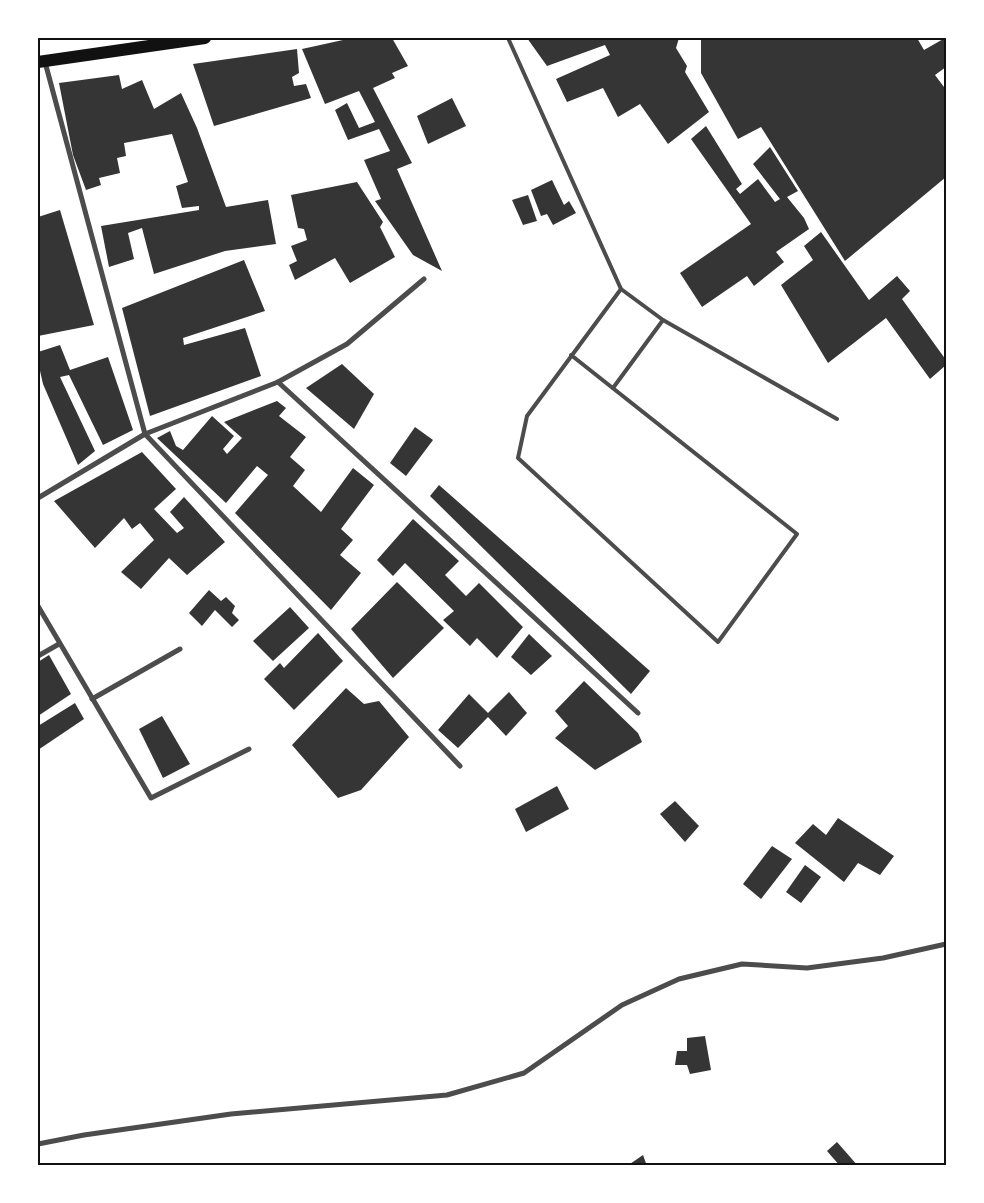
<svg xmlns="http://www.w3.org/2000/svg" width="984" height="1203" viewBox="0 0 984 1203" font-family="Signika,sans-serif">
	<rect width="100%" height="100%" fill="#fff"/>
	<g fill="#353535">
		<polygon points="352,38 392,38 408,66 392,73 395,78 373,88 412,163 397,169 442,271 413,255 375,201 381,199 364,160 390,151 379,129 348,140 335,110 347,103 359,128 375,122 359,91 325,104 302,49"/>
		<polygon points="527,38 679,38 676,48 687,66 685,72 709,112 668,144 640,104 618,117 603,88 567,102 556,79 610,55 605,45 547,66"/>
		<polygon points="701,38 917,38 924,50 945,38 946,67 935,75 944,87 946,85 946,177 845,261 761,127 738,139 701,73"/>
		<polygon points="297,49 299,73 292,77 294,86 306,84 311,98 214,126 193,64"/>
		<polygon points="119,75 122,89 142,80 154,109 181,93 197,128 226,207 268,200 276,244 225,251 154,274 142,228 128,233 134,259 109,267 101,226 199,210 199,206 182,208 176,186 188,182 172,134 124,143 126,156 117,158 120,173 99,178 101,185 86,190 73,155 59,83"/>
		<polygon points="452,98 466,126 428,144 417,116"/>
		<polygon points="706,126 742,184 736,189 740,194 758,179 775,202 780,199 753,164 770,147 798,191 787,197 804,218 809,229 776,252 784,262 754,286 747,276 702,307 680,273 751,224 691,139"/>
		<polygon points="552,180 564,205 569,201 576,213 553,225 547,214 541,216 531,190"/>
		<polygon points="357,182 383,222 380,227 395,257 350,283 335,258 295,280 289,265 297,261 291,246 307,240 304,229 298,228 291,195"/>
		<polygon points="528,195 537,221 523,225 512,200"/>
		<polygon points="60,210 94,325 38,336 38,217"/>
		<polygon points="821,232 869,300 897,276 910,291 902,299 946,360 946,365 930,379 886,318 828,363 781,285 813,260 804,246"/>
		<polygon points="244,260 265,311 183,338 184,345 245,328 261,376 150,416 122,308"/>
		<polygon points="60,345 70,370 108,357 133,430 103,445 69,375 60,377 95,451 78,465 43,384 38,362 38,352"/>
		<polygon points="342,364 374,394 354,429 306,388"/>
		<polygon points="277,401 286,408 279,416 306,437 290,457 305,470 293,486 321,512 353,468 374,485 341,529 353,540 340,555 361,573 331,610 235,513 268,475 257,466 226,503 157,438 170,431 176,446 183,450 212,416 234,436 223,449 227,454 242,438 224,422"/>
		<polygon points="415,427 433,440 406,476 390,463"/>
		<polygon points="142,452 176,489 154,509 177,533 184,528 170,512 184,497 225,542 187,575 169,558 141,589 121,572 154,540 140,523 132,529 124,518 95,548 54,501"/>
		<polygon points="439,485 650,671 631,694 430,496"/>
		<polygon points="413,519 459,561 445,575 466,596 479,583 523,627 497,658 477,638 470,646 443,620 454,611 405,563 393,576 377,560"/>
		<polygon points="397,582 444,628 393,678 351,629"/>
		<polygon points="209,590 221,601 226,597 235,606 232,613 239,620 232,627 215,610 202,626 189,613"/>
		<polygon points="290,607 309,628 273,661 253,641"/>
		<polygon points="318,633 343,661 294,710 264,679 280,663 284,668"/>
		<polygon points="529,634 552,656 531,675 511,657"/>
		<polygon points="49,655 71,694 38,716 38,662"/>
		<polygon points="584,681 638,733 642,742 595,770 555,738 568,726 555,711"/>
		<polygon points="346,688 364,704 379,701 409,737 361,790 338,798 292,745"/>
		<polygon points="509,692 527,713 506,736 488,717 458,748 438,730 469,694 488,713"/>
		<polygon points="75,703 84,719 38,750 38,726"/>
		<polygon points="162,716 190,764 163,778 139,729"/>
		<polygon points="557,786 569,809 526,832 515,809"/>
		<polygon points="675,801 699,826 685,842 660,814"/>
		<polygon points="838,818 894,856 880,875 858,863 844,882 795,843 813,824 826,835"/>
		<polygon points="772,846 792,859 761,899 743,884"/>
		<polygon points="805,865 821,877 801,903 786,892"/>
		<polygon points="705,1036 711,1070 690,1074 687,1065 675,1065 677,1051 687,1051 687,1038"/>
		<polygon points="837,1142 858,1166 840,1166 827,1151"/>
		<polygon points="643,1155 647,1166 627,1166"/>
	</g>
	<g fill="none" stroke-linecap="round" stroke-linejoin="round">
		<g stroke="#4c4c4c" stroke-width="4">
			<polyline points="508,38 621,289 527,416 518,458 718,642 797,534 571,355"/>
			<polyline points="621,289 663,320 837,419"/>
			<polyline points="613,388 663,320"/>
		</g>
		<g stroke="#4c4c4c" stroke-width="5">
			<polyline points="45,62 145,434 460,766"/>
			<polyline points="278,382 638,713"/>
			<polyline points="38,498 145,434 278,382 347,344 424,279"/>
			<polyline points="38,606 151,798 249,749"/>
			<polyline points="38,656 59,644"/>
			<polyline points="92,699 180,649"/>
			<polyline points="38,1144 84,1135 231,1114 447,1095 524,1073 622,1005 679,979 742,964 807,968 883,958 946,944"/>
		</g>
		<polyline stroke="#111" stroke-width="12" points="38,62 205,38"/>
	</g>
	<rect width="984" height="1203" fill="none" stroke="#ffffff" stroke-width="78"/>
	<rect x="39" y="39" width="906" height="1125" fill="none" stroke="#111" stroke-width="2"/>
</svg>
